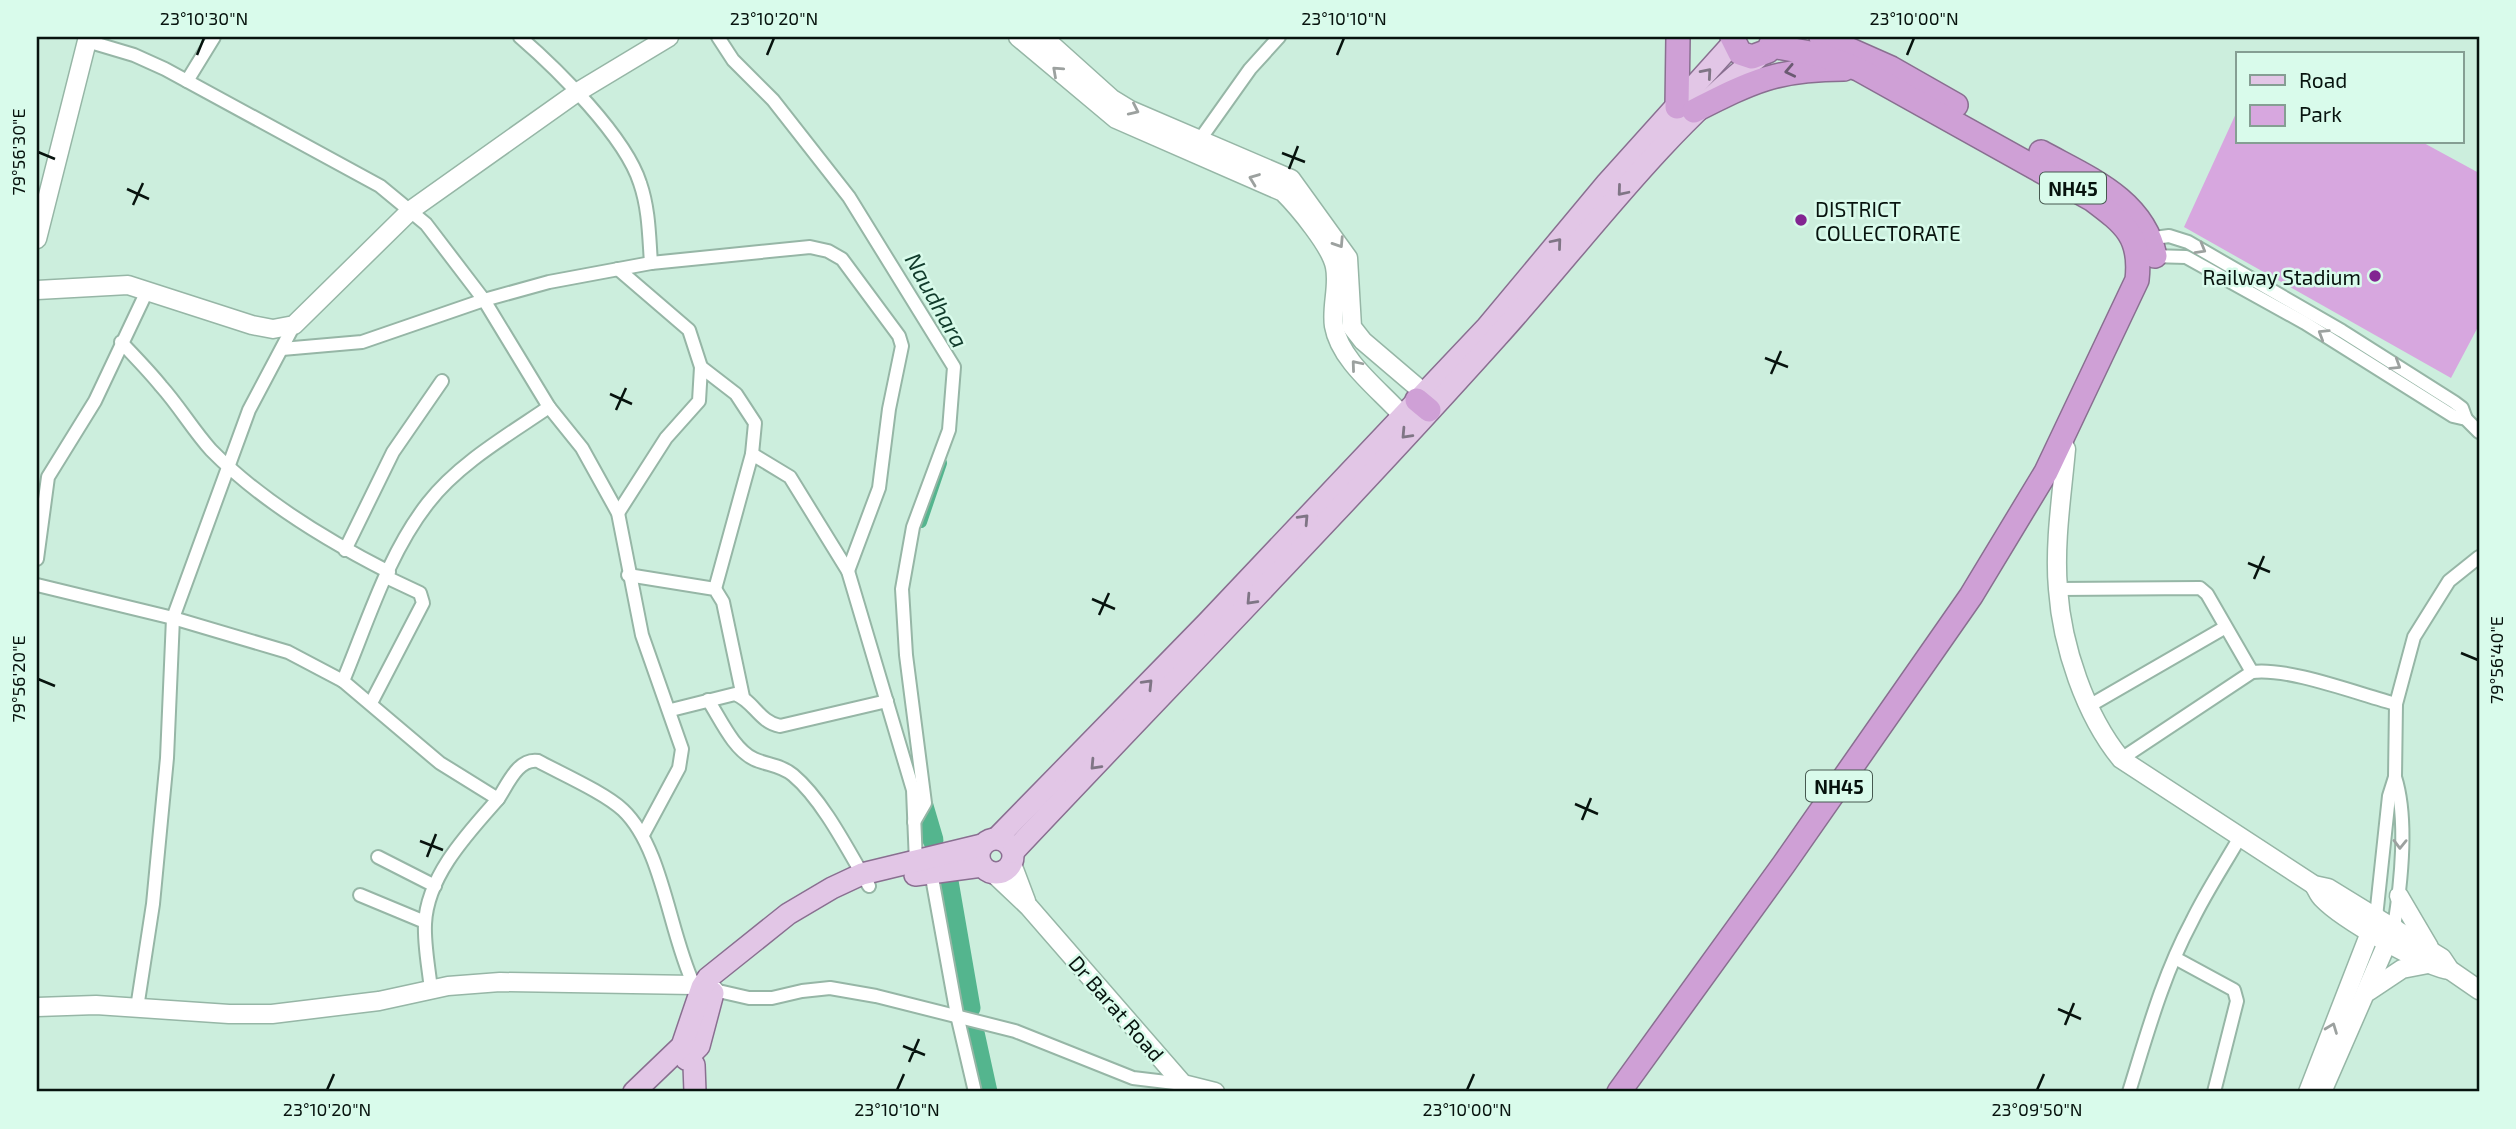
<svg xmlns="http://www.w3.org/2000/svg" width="2516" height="1129" viewBox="0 0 2516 1129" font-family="'Exo 2',sans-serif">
	<rect width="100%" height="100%" fill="#ced"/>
	<polygon fill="#d7a7df" points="2238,109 2238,142 2422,142 2479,173 2479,325 2451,378 2184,227"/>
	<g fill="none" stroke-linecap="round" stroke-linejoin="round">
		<polyline stroke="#54b58e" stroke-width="12" points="921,522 941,463"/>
		<g stroke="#54b58e" stroke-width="21">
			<polyline points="923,806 933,840"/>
			<polyline points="948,881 970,1008"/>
			<polyline points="973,1028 987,1092"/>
		</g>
		<g stroke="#96b6a6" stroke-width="16">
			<g id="street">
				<path d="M520,37C557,69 625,136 640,183C649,209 649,236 651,263"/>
				<polyline points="718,37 733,60 773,100 849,197 954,367 949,430 913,527 902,589 906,655 925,803 914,822"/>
				<polyline points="87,41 134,55 165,69 380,186 426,224 484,300 549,407 582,448 618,513 642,635 682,749 679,768 644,833"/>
				<polyline points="187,81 214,37"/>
				<polyline points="1196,145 1250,69 1279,37"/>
				<polyline points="2147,239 2169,236 2188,242 2342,331 2454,402 2462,408 2466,419"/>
				<polyline points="2151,256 2186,257 2305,323 2453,416 2466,419 2479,432"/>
				<path d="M121,342C135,357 149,371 161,386C179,406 193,430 211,450C259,499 328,541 389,572"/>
				<polyline points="282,349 362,342 484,300 549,282 651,263 810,247 828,251 842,259 899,336 902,346 889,409 879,488 848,571"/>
				<polyline points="701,367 736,394 755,423 752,454"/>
				<polyline points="618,513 666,438 699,401 701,367 689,330 618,269"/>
				<polyline points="345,550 393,452 442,381"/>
				<polyline points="37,559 48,477 95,401 147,291"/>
				<polyline points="628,575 715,589 723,602 743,697"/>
				<path d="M37,585L173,618L288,652L343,681L440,763L498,799C508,784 518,758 538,761C562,774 605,793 623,810C663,848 669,933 694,985"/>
				<polyline points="715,589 752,454 790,477 848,571 913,790 916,863"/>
				<polyline points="2058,589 2200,588 2207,594 2252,672"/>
				<path d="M343,681C368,621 388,554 428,503C458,464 508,435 549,407"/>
				<path d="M708,700C720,718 733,749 754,759C767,765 781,765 793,775C823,800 849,852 869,886"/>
				<polyline points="371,703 423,603 420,593 386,577"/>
				<polyline points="2089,706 2224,628"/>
				<path d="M671,710L735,694C754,701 759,722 780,726L887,701"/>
				<path d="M2121,759L2252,672C2288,667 2358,694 2396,704"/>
				<polyline points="378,857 435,886"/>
				<polyline points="931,872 957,1015 975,1092"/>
				<polyline points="360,895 425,922"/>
				<polyline points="2376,917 2389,796 2395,777 2396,704 2414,637 2449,581 2479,557"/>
				<path d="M2394,927C2401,884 2408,818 2395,777"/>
				<polyline points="2175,958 2234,990 2237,1001 2214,1092"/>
				<path d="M431,990C429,969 424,946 425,924C427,876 468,833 498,799"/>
				<polyline points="714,990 749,998 772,998 802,991 830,988 876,996 1015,1031 1133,1078 1183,1084"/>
				<polyline points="137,1008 153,904 167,758 173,618 249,410 294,325"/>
				<path d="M2129,1092C2147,1034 2163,975 2192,921C2206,892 2224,865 2240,837"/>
			</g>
		</g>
		<g stroke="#96b6a6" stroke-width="21">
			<g id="secondary">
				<path d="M1018,37L1116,119L1283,192C1298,207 1331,246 1335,267C1339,286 1331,307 1334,326C1340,361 1380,390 1402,415"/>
				<polyline points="1043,37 1112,99 1130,110 1291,179 1348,258 1352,327 1363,341 1424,393"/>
				<polyline points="37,239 88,37"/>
				<polyline points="37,290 128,285 252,325 273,329 294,325 411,210 576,93 669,37"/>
				<path d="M2060,438L2066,449C2062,494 2054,544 2058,589C2062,646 2085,715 2121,759L2314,885L2328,888L2442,958L2450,970L2479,990"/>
				<polyline points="1012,864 1026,901"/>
				<polyline points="992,872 1029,907 1183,1084 1215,1092"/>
				<path d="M2314,885C2317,890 2319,896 2323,899C2341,918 2426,968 2450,970"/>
				<polyline points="2399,896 2429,947"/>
				<polyline points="2369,991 2402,969 2428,964"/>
				<polyline points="37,1007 96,1005 229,1014 272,1014 379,1001 448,986 500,982 694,985 714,990"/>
				<polyline points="2308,1092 2376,917"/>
				<polyline points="2322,1092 2394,927"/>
			</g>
		</g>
		<g stroke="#896f90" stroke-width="24">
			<g id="primary">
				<polyline points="997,838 1207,623 1487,327 1607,183 1733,43"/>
				<circle cx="996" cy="856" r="17"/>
				<path d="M1013,852C1174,681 1340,512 1497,337C1583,242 1657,138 1758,57"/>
				<polyline points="915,875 982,866"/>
				<polyline points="682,1046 694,1065 695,1092"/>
				<polyline points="686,1059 699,1046 713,993"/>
				<polyline points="634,1092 682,1046 702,987 708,978 788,914 832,888 862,874 982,845"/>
			</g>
		</g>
		<g stroke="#896f90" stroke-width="26">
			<g id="highway">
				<polyline points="1732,37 1740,53 1752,57 1768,51 1774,37"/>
				<polyline points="1821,37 1891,68 1956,105"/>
				<polyline points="1677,107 1678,37"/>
				<path d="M1694,111C1753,81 1777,69 1844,69"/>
				<path d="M2041,152C2088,178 2143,199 2155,256"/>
				<polyline points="1417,400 1429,410"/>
				<path d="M1619,1092L1784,864L1971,596L2046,472L2137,280C2142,237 2125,224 2093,200L1858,69L1821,55L1772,46"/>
			</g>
		</g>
		<use href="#street" stroke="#fff" stroke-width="12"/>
		<use href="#secondary" stroke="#fff" stroke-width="18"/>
		<use href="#primary" stroke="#e2c6e6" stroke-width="21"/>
		<use href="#highway" stroke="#cfa0d6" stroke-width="23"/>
	</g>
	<defs><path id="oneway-chevron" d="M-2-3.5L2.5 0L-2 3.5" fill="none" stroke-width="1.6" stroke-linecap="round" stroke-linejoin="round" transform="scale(1.75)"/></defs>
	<g stroke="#9ca19f">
		<use href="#oneway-chevron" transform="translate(1057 71) rotate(-138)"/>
		<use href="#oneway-chevron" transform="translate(1134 110) rotate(25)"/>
		<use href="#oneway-chevron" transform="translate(1254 179) rotate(-159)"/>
		<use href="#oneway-chevron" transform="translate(1339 243) rotate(57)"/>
		<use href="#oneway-chevron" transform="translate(2201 249) rotate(30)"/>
		<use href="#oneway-chevron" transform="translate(2323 334) rotate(-148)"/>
		<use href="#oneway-chevron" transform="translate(1356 365) rotate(-130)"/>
		<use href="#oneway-chevron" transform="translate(2396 365) rotate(32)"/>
		<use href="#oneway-chevron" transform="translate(2400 844) rotate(91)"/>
		<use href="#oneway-chevron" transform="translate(2332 1028) rotate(-69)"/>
	</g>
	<use stroke="#6b5a72" href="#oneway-chevron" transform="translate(1790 71) rotate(168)"/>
	<g stroke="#7f7585">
		<use href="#oneway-chevron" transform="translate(1707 73) rotate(-49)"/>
		<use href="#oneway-chevron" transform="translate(1622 191) rotate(130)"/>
		<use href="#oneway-chevron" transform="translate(1557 243) rotate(-50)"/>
		<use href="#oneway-chevron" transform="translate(1406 434) rotate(133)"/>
		<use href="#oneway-chevron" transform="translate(1304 519) rotate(-47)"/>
		<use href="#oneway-chevron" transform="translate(1251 600) rotate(133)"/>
		<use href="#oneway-chevron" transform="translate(1148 684) rotate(-46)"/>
		<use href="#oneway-chevron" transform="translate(1095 765) rotate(133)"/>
	</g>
	<path fill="none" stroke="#07130e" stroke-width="2.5" d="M197,55L204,38M767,55L774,38M1337,55L1344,38M1907,55L1914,38M38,152L55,159M1282,153L1305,162M1289,169L1298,146M127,189L149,199M133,205L143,183M1765,358L1788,367M1771,374L1781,351M610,394L632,404M616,410L626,388M2248,563L2270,572M2254,579L2264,556M1092,599L1115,609M1099,615L1109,593M2461,653L2478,660M38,679L55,686M1575,804L1598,814M1582,820L1591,798M420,841L443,850M427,857L436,834M2058,1009L2081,1019M2065,1025L2074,1003M903,1046L925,1055M909,1062L919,1039M327,1090L334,1074M897,1090L904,1074M1467,1090L1474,1074M2037,1090L2044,1074"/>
	<g fill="#822591" stroke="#d9fbeb" stroke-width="2.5">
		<circle cx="1801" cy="220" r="7"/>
		<circle cx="2375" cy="276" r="7"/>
	</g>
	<g text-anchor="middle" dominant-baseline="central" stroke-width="5" stroke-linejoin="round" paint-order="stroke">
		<g fill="#d9fbeb" stroke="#465950" stroke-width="2">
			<rect x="2040" y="172.5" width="66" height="31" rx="5"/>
			<rect x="1806" y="770.5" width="66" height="31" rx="5"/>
		</g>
		<g font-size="19" font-weight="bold" fill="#07130e">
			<text x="2073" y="188">NH45</text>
			<text x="1839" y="786">NH45</text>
		</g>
		<g font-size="21" fill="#07130e" stroke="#d9fbeb" text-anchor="start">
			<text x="1815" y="208">DISTRICT<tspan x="1815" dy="24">COLLECTORATE</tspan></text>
			<text x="2361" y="276" text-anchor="end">Railway Stadium</text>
		</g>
		<g font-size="21" fill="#07130e" stroke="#d9fbeb">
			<text transform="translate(1117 1008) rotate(49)">Dr Barat Road</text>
		</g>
		<g font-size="23" font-style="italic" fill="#103b2b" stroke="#d9fbeb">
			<text transform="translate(937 300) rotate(61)">Naudhara</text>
		</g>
	</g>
	<rect width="2516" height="1129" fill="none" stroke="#d9fbeb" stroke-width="77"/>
	<rect x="2236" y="52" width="228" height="91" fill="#d9fbeb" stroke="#859e93" stroke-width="2"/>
	<rect x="2250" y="75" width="35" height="10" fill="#e2c6e6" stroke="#859e93" stroke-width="2"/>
	<text x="2299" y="88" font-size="21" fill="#07130e">Road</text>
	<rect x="2250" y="105" width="35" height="21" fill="#d7a7df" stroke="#859e93" stroke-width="2"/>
	<text x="2299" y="122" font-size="21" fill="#07130e">Park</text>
	<rect x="38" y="38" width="2440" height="1052" fill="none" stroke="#07130e" stroke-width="2.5"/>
	<g font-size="18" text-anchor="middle" fill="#07130e">
		<text x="204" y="25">23°10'30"N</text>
		<text x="774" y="25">23°10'20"N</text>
		<text x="1344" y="25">23°10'10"N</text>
		<text x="1914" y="25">23°10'00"N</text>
		<text transform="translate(19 152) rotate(-90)" y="6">79°56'30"E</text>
		<text transform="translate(2497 660) rotate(-90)" y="6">79°56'40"E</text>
		<text transform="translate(19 679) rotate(-90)" y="6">79°56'20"E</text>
		<text x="327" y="1116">23°10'20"N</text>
		<text x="897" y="1116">23°10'10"N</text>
		<text x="1467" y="1116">23°10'00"N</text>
		<text x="2037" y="1116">23°09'50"N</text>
	</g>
</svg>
